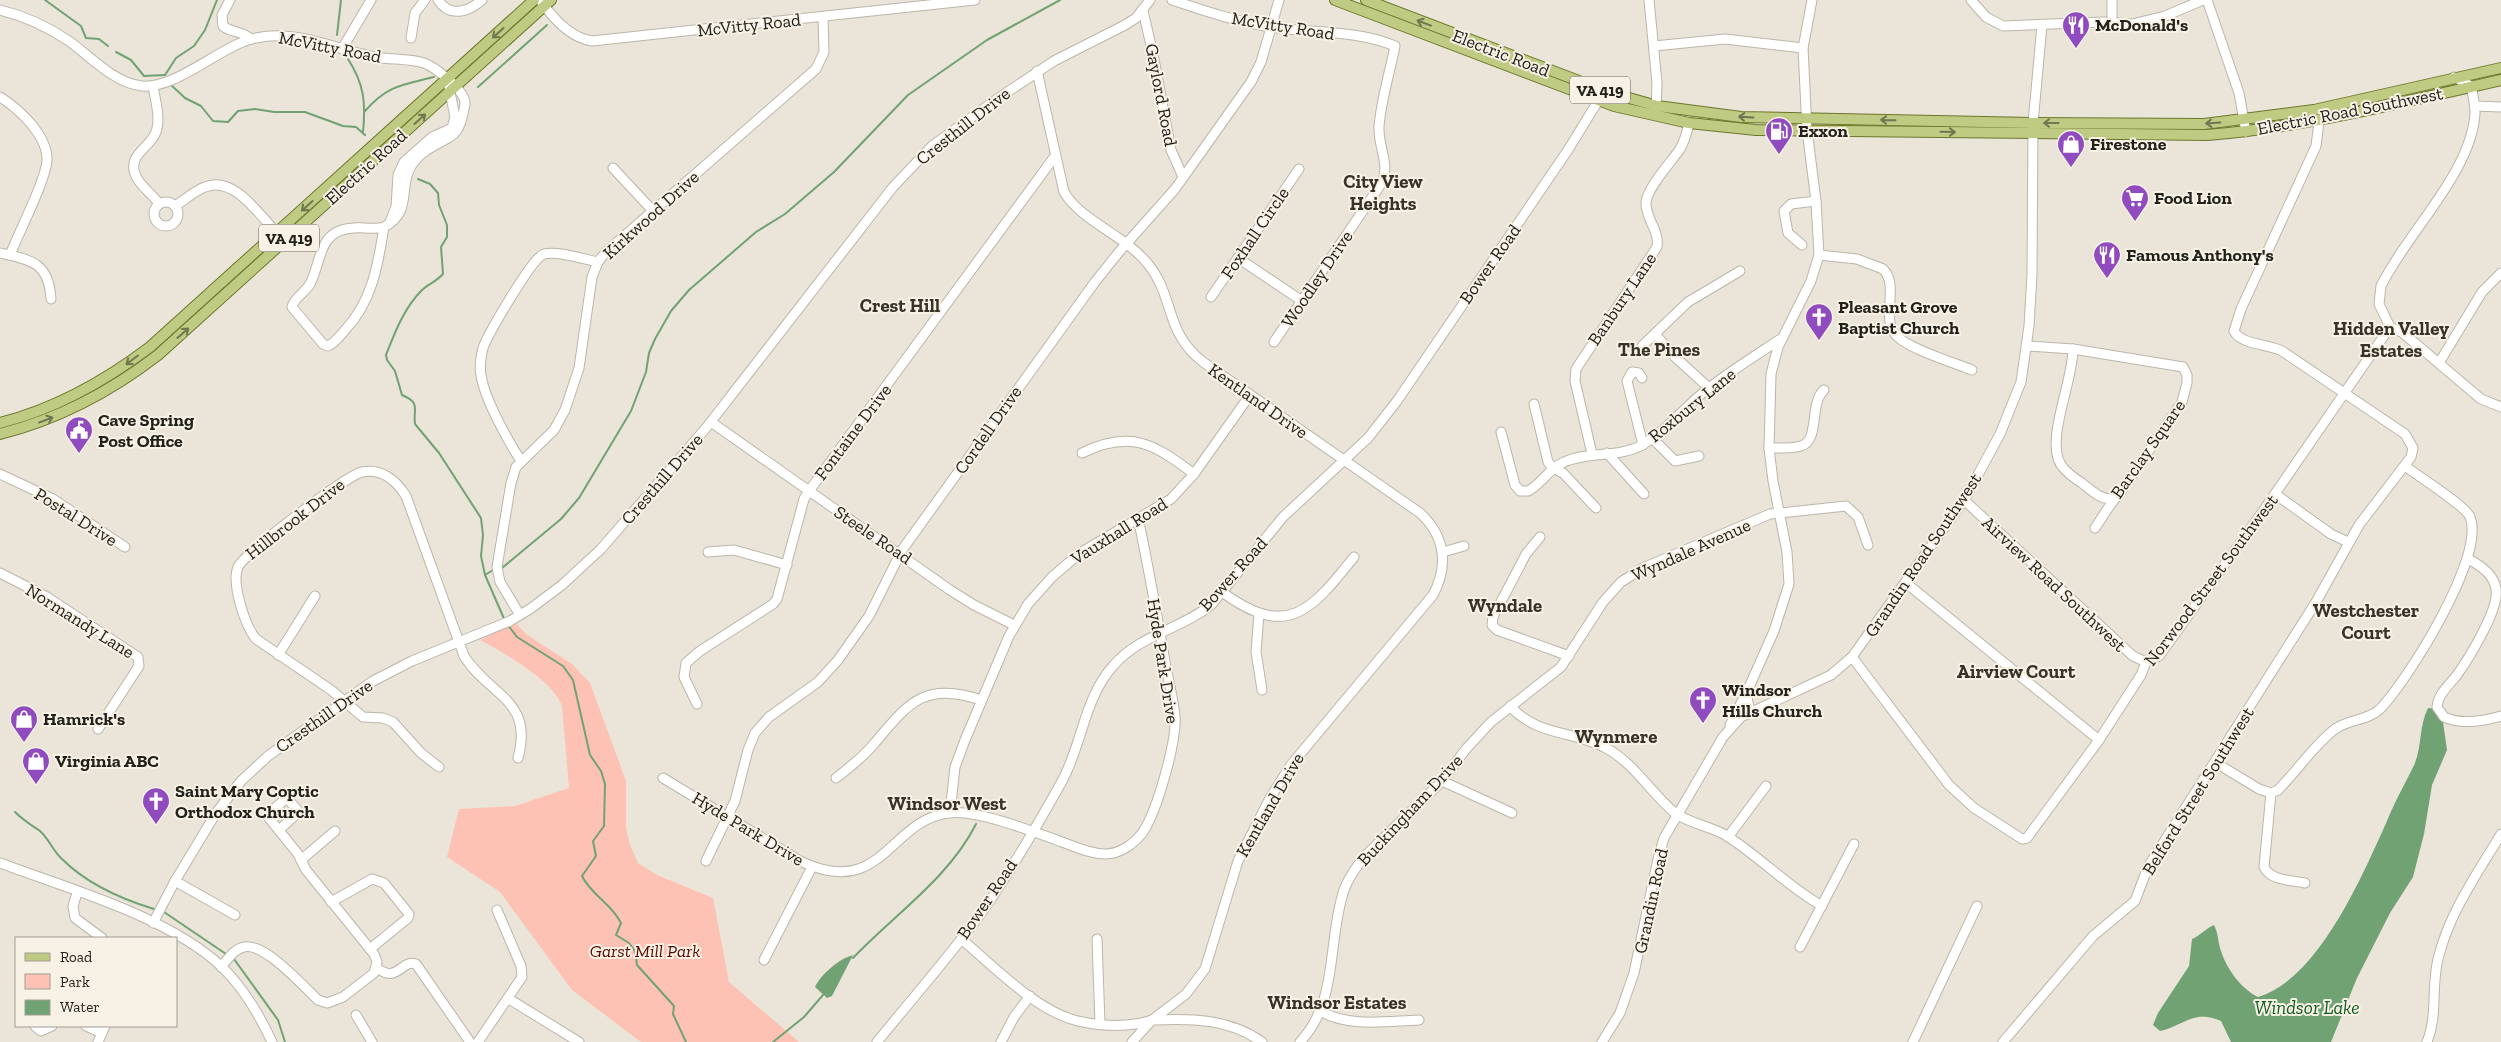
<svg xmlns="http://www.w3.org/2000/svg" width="2501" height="1042" viewBox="0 0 2501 1042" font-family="'Zilla Slab',serif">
	<rect width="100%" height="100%" fill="#eae5d8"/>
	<path fill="#fec2b4" d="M516,623L526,634L572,664L590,683L626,781V828L630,845L638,863L657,875L713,898L729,982L799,1042H641L572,990L500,892L447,857L459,809L515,806L569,788L562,706C553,680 504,653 480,640Z"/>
	<g fill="#71a274">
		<path d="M2428,708L2437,709L2443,722L2447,750L2432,785L2424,834L2413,877L2390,913L2357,978L2331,1042H2231L2221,1021C2194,1009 2185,1025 2160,1031L2153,1025L2158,1013L2189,966L2192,939C2201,935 2205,929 2214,925C2218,933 2218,940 2220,948C2226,968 2240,988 2258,997C2319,979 2363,874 2387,821C2395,801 2406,782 2415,763C2422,745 2419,726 2428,708Z"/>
		<path d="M853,955L832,996L827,998L815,987C821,974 839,959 853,955Z"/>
	</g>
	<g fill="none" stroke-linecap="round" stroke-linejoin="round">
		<g stroke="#71a274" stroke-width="2">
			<polyline points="45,0 81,26 86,38 99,39 108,46"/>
			<polyline points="337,35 341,0"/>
			<polyline points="116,52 131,60 144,76 165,75"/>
			<path d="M348,59C364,84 366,102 363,132"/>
			<polyline points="165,75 176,58 194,46 205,30 217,0"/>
			<polyline points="170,84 185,98 201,106 213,121 228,122 238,111 255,109 274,112 305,112 343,126 356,127 365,135"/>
			<polyline points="478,87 547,25"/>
			<path d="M365,111C388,85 402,85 434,77"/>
			<path d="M418,179L430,184L438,193L439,205L447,225V237L441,247L443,274C436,282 428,284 422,290C404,308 395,332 386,355L387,360L395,371L402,395C421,403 413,408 415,424L439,453L481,518L483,535L481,556L485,575L505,621"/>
			<polyline points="502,568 561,519 579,498 631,411 646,372 649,353 655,339 671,311 689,290 756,232 785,214 834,172 908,95 987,40 1060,0"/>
			<polyline points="485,575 493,570"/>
			<path d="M508,625L517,637L563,666L573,680L590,755L601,771L605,784L604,826L593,841L596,856L582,876C591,895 612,904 621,923L616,935L629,943L635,951L637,965L674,1006L673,1014L686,1042"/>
			<path d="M15,812C23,820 31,825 40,831C49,839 53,851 62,859C86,883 121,899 154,909"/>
			<polyline points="164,912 226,954"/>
			<path d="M853,958C894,915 949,878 976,824"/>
			<polyline points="234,959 278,1020 285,1042"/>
			<polyline points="773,1042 804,1017 823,995"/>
		</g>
		<g stroke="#bbb6a9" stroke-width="11">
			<g id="minor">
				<path d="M230,0L222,15L223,26C231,33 241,30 251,39"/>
				<path d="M438,0C450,18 468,12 482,0"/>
				<path d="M540,0C552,17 570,38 592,41L975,0"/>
				<path d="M1172,0C1205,11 1237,22 1271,27C1311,33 1358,30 1395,46C1390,72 1381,100 1379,127C1378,146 1389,161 1383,181L1274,342"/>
				<polyline points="1649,0 1657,83 1656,112"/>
				<polyline points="1971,0 1986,17 2003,26 2103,22 2132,24 2165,16 2203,0"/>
				<polyline points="2207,0 2239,93 2246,132"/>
				<path d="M0,10C25,16 48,27 69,41C91,57 114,83 142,86C177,89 221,45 256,38C297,29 336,50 375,57C391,60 408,58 424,63C435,67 466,91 465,104C459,139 454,133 427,150C388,176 420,208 384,227"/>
				<polyline points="1143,11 1153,54 1171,150 1183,177"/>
				<polyline points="2112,23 2112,0"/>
				<polyline points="411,38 415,13 425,0"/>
				<polyline points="1654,46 1725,39 1803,48"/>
				<polyline points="342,49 371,0"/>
				<path d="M1037,71L1064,192C1082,222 1125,235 1148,264C1175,297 1164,332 1203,362L1420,513C1445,536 1449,565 1433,595L1291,765L1270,798L1238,861L1205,969L1186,994L1152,1020L1132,1042"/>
				<path d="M153,86C155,99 161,118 156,132C150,148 128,154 135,174C139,186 153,194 159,204"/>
				<path d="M0,97C19,109 47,135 47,159C47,178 18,234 10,255"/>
				<polyline points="2475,106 2501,107"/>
				<polyline points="613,168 653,211"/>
				<circle cx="166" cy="214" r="12"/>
				<path d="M175,206C185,200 194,191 205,187C234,175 260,216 277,233"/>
				<polyline points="389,224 396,207 398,175 404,162 432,137 452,128 455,117 449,87"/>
				<path d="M384,227C378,265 372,302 345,330C340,336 335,343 328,346L323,344L292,307C294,297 307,292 311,282C322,258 319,230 353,228C363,227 374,230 384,227Z"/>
				<polyline points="1802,245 1788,233 1784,211 1791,204 1816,201"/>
				<path d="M0,253C32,260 49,263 51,299"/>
				<path d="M1819,255L1857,259L1883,269C1900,286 1880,317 1896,335C1906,348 1955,363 1972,370"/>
				<polyline points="1238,258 1302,301"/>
				<polyline points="1211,297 1299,169"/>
				<path d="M2390,327L2379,304L2381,286C2406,234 2472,172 2475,113C2475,104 2473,95 2471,86L2454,77"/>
				<polyline points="2390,327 2403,333 2481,399 2501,407"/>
				<polyline points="1655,334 1675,357 1709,388"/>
				<polyline points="1642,346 1688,302 1740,271"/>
				<path d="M2028,346L2073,349L2183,367L2187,375V383L2182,402L2120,493C2110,503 2104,515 2095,528"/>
				<path d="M2073,349C2073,382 2045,440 2061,465C2066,472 2074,478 2082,483C2091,490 2100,499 2111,499"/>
				<polyline points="2439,363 2482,292 2501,273"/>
				<polyline points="1642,378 1639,373 1632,372 1627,381 1643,445"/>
				<polyline points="1534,404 1548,462 1553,468 1563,473 1596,508"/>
				<polyline points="711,422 950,590 974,605 1014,625"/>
				<path d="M1501,432L1515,485L1520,491H1528C1542,484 1549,468 1564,462C1588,451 1619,458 1642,445C1668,430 1685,406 1709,388C1732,370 1758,354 1782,338"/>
				<polyline points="1652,438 1675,461 1699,456"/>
				<path d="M1769,448C1779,448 1791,449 1801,446C1820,441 1809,403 1824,390"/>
				<path d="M1082,453C1131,429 1154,444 1194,474"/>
				<polyline points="1607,453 1644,494"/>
				<path d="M1592,454L1575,381L1576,369L1657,247C1660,231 1645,218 1646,202C1648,187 1671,162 1680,149C1685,141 1687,132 1689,123"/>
				<path d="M521,461C508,441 484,398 481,375C479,366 481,357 483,348C488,334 530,262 542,255C553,249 586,260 598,262"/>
				<polyline points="0,474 53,499 125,547"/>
				<polyline points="2275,494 2331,534 2348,542"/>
				<polyline points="1964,500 2133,656 2146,662"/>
				<polyline points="1540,537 1526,554 1493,617 1492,625 1497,630 1569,656"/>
				<polyline points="708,552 734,550 787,565"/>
				<polyline points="1443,552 1464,546"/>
				<path d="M2468,559C2480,565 2494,574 2496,589C2500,608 2469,658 2457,675C2450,684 2438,694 2437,707L2444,717C2461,725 2484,721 2501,716"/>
				<polyline points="0,573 47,597 138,657 139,666 98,729"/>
				<polyline points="1906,583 2099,740"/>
				<path d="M1222,592C1287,640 1311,611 1354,557"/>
				<polyline points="1259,614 1256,652 1262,690"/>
				<polyline points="520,615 500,582 497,567 511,483 516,467 554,430 565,410 579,368 592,277 598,262 606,252 816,69 824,52 823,17"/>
				<polyline points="278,655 315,596"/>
				<polyline points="1852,657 1949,785 1974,808 2022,839 2027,838 2099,740 2141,675 2146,662 2159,656 2261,514 2390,327"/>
				<polyline points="697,704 684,677 686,663 700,651 773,604 777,599 804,499 809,491 1055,156"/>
				<path d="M1510,706C1538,737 1573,730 1606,748C1634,763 1651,793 1675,813C1690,824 1711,826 1727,836C1760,857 1788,887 1822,906"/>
				<polyline points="1750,711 1746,694 1774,631 1789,584 1787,552 1773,481 1769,448 1771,374 1778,347 1811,281 1819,255 1816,201 1807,130 1803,48 1812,0"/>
				<polyline points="1730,725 1746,693"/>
				<polyline points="2216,763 2259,789 2271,793"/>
				<path d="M439,767L421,753L393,722L383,718L363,717L331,690L256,639C245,626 231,583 238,567C243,554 347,475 362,472C381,468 396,480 406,496L464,656C489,696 534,699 518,758"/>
				<path d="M663,778L802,862C883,899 889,820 949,813C975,809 1035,832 1062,842C1076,847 1090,854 1105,854C1120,854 1134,844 1143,832C1157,811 1177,741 1175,716C1173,696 1167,676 1164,656C1156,610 1148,564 1138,518"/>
				<path d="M836,778C849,768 862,758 873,745C907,705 923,680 981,700"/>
				<polyline points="1442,781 1512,813"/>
				<polyline points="950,812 955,767 965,740 1009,636 1028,604 1052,577 1080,553 1171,499 1194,474 1250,395"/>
				<polyline points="1728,837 1766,786"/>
				<polyline points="301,860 335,831"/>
				<polyline points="706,861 735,801 748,750 755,733 769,717 818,682 838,660 869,616 902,550 1095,282 1119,252 1175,189 1251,82 1261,62 1279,0"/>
				<path d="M0,863C69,889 167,916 221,966C243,987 259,1014 272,1042"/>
				<polyline points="175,881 235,915"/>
				<path d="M2305,883C2291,880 2271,881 2264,867L2271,793L2278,790C2297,771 2314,745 2335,729C2349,719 2367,721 2380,709C2408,680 2486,556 2470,517C2466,506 2418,476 2405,466"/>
				<polyline points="77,893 73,906 75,918 102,938"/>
				<polyline points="331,902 372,879 384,883 409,914 408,918 370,949"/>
				<polyline points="153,923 175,881 216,813 241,781 268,756 373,681 412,661 510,621 530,609 562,585 601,549 706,428 893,187 932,146 1000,97 1054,61 1125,25 1136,18 1150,0"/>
				<path d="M961,939C994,966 1033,1008 1074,1020C1092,1025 1116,1027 1135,1024C1141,1024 1147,1021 1153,1020C1192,1018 1230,1019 1262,1042"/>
				<polyline points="1097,939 1100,1024"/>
				<polyline points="1800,947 1854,844"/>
				<polyline points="764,960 812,867"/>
				<path d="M221,967C228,959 234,949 244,947C264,942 303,986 318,1000L327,1003L343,997L374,973L377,962L374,954L306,870L298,854L269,818V813L287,798L299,812L279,830"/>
				<path d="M377,968C398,984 401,959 416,964L470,1042"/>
				<polyline points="509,999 579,1042"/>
				<path d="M1320,1011C1350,1028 1387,1021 1419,1020"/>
				<polyline points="356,1015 372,1042"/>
				<polyline points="35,1026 41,1031 52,1026"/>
				<polyline points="86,1026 102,1033"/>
				<polyline points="98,1042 105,1026"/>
				<polyline points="478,1042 522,977 521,966 497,910"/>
				<path d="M877,1042C912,999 949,957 982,912C1010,872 1037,826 1061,783C1082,746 1084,698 1113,666C1139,635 1182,629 1212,604L1283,517L1368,438L1397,401L1568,150L1598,101"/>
				<polyline points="1001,1042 1014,1017 1030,996"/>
				<path d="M1300,1042C1339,1001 1327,941 1344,890C1348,878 1356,868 1363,858L1442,781L1466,749L1491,722L1561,667L1603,602L1621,582L1643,568L1770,514L1846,506L1858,517L1868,545"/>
				<polyline points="1602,1042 1620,1013 1634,973 1658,859 1664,838 1723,737 1741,717 1831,675 1852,657 1966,497 2000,434 2021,382 2029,326 2032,274 2033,123 2042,25"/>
				<polyline points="1913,1042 1977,906"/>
				<path d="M2003,1042L2093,936L2135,901L2148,867L2316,602L2359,525L2411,457L2413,448L2405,434L2282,351C2269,344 2241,345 2234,331L2241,309L2316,146L2319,121"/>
				<path d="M2427,1042C2438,1015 2431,987 2438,959C2449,913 2477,874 2501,834"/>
			</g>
		</g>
		<g stroke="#6c772a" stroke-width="12">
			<g id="major">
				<path d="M1335,0L1614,106L1689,123L1756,130L2207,135C2307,127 2404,102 2501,80"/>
				<polyline points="1366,0 1608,92 1657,106 1741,117 2033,123 2204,124 2314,110 2501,68"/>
				<path d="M0,423C55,409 105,381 150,347L534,0"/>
				<path d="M0,434C59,419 110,392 158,355L551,0"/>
			</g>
		</g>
		<use href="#minor" stroke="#fff" stroke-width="9"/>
		<use href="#major" stroke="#bfca83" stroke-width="10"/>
	</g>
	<defs><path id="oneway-shaft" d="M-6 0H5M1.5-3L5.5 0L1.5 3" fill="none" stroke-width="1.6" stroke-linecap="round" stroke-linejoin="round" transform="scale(1.25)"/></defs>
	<g stroke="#707650">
		<use href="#oneway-shaft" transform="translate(1424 23) rotate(-159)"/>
		<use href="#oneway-shaft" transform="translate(498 33) rotate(138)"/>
		<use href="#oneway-shaft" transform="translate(1746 117) rotate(-177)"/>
		<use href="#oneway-shaft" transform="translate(420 119) rotate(-42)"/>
		<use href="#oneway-shaft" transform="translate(1888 120) rotate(-179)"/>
		<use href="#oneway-shaft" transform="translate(2051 123) rotate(-180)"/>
		<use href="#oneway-shaft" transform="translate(2213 123) rotate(176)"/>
		<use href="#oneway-shaft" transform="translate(1948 132) rotate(1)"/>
		<use href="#oneway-shaft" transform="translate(307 206) rotate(138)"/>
		<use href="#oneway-shaft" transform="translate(183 333) rotate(-41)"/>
		<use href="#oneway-shaft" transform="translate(132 360) rotate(143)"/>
		<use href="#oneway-shaft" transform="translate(46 420) rotate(-21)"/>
	</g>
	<defs>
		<g id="restaurant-pin" transform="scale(1.4375)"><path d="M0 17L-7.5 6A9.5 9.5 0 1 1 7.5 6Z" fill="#904bbf" stroke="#f7f2e5"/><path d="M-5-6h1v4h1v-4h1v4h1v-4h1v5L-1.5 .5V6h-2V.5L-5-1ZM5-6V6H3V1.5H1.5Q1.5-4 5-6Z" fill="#fff"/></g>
		<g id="fuel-pin" transform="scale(1.4375)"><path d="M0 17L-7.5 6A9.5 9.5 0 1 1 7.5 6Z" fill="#904bbf" stroke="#f7f2e5"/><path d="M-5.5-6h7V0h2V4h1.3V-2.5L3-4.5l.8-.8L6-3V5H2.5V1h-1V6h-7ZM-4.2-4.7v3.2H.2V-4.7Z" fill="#fff"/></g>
		<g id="shop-pin" transform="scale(1.4375)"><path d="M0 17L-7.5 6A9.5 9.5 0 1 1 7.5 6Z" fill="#904bbf" stroke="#f7f2e5"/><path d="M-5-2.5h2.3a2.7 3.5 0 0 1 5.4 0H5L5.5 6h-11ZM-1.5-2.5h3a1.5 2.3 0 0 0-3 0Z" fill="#fff"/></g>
		<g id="supermarket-pin" transform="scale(1.4375)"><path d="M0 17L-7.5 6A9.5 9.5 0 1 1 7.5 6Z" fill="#904bbf" stroke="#f7f2e5"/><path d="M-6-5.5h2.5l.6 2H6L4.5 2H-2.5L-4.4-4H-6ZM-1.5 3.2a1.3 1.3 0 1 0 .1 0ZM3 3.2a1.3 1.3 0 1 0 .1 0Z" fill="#fff"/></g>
		<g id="church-pin" transform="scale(1.4375)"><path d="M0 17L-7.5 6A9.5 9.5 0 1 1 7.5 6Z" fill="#904bbf" stroke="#f7f2e5"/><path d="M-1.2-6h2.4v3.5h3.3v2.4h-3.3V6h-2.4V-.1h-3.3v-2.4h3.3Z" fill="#fff"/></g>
		<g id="civic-pin" transform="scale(1.4375)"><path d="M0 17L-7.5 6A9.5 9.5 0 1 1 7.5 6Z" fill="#904bbf" stroke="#f7f2e5"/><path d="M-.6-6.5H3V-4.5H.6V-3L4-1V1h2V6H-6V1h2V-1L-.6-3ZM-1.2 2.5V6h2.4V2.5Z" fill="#fff"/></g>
	</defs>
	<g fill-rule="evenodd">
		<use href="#restaurant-pin" x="2076" y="25"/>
		<use href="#fuel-pin" x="1779" y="131"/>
		<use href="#shop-pin" x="2071" y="144"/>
		<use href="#supermarket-pin" x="2135" y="198"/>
		<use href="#restaurant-pin" x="2107" y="255"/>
		<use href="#church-pin" x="1819" y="317"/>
		<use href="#civic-pin" x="79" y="430"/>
		<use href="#church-pin" x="1703" y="700"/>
		<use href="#shop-pin" x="24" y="719"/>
		<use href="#shop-pin" x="36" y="761"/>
		<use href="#church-pin" x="156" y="801"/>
	</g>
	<g text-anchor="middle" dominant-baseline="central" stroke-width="4" stroke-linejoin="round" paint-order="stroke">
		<g fill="#f7f2e5" stroke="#626058" stroke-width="1">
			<rect x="1570" y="76.5" width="60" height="27" rx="4"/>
			<rect x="259" y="224.5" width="60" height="27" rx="4"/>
		</g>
		<g font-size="16" font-weight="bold" fill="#22211c">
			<text x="1600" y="90">VA 419</text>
			<text x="289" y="238">VA 419</text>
		</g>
		<g font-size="18" fill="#22211c" stroke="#f7f2e5">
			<text transform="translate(749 25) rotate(-6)">McVitty Road</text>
			<text transform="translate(1283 26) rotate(9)">McVitty Road</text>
			<text transform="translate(330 47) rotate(11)">McVitty Road</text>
			<text transform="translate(1501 53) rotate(21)">Electric Road</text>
			<text transform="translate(1161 95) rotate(79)">Gaylord Road</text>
			<text transform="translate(2350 111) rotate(-11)">Electric Road Southwest</text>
			<text transform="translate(963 126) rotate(-38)">Cresthill Drive</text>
			<text transform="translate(366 167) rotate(-42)">Electric Road</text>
			<text transform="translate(651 215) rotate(-42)">Kirkwood Drive</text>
			<text transform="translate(1255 233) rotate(-56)">Foxhall Circle</text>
			<text transform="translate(1490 264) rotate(-55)">Bower Road</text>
			<text transform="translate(1317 279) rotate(-56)">Woodley Drive</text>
			<text transform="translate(1622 299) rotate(-56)">Banbury Lane</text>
			<text transform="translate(1258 401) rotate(35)">Kentland Drive</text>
			<text transform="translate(1692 405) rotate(-39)">Roxbury Lane</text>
			<text transform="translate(988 430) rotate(-55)">Cordell Drive</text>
			<text transform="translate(853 432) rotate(-53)">Fontaine Drive</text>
			<text transform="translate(2148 449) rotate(-55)">Barclay Square</text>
			<text transform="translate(662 479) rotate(-49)">Cresthill Drive</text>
			<text transform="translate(76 517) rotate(32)">Postal Drive</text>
			<text transform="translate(295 519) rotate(-38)">Hillbrook Drive</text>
			<text transform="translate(1119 531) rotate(-32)">Vauxhall Road</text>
			<text transform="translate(873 535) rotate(34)">Steele Road</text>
			<text transform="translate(1691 550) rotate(-24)">Wyndale Avenue</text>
			<text transform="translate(1923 555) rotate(-56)">Grandin Road Southwest</text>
			<text transform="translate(1233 574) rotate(-48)">Bower Road</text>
			<text transform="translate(2211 580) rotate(-53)">Norwood Street Southwest</text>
			<text transform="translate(2054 584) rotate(43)">Airview Road Southwest</text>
			<text transform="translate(80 621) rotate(32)">Normandy Lane</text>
			<text transform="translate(1163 661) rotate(81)">Hyde Park Drive</text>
			<text transform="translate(324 716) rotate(-35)">Cresthill Drive</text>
			<text transform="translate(2198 791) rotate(-58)">Belford Street Southwest</text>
			<text transform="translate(1270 805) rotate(-60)">Kentland Drive</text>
			<text transform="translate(1410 810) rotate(-47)">Buckingham Drive</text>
			<text transform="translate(748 829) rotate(31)">Hyde Park Drive</text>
			<text transform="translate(987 899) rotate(-56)">Bower Road</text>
			<text transform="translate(1651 901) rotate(-78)">Grandin Road</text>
		</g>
		<g font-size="18" font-weight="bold" fill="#22211c" stroke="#f7f2e5" text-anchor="start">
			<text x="2095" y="25">McDonald's</text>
			<text x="1798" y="131">Exxon</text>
			<text x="2090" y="144">Firestone</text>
			<text x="2154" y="198">Food Lion</text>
			<text x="2126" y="255">Famous Anthony's</text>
			<text x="1838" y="307">Pleasant Grove<tspan x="1838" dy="21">Baptist Church</tspan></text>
			<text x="98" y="420">Cave Spring<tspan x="98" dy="21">Post Office</tspan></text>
			<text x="1722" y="690">Windsor<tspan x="1722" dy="21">Hills Church</tspan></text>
			<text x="43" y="719">Hamrick's</text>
			<text x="55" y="761">Virginia ABC</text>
			<text x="175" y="791">Saint Mary Coptic<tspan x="175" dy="21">Orthodox Church</tspan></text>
		</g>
		<g font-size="18" font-style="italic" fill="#5a0900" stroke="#f7f2e5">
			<text x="645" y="951">Garst Mill Park</text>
		</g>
		<g font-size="19" font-weight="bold" fill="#373329" stroke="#f7f2e5">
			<text x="1383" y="181">City View<tspan x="1383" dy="22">Heights</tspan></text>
			<text x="900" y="305">Crest Hill</text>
			<text x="2391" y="328">Hidden Valley<tspan x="2391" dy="22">Estates</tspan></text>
			<text x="1659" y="349">The Pines</text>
			<text x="1505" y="605">Wyndale</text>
			<text x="2366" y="610">Westchester<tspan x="2366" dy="22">Court</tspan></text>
			<text x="2016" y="671">Airview Court</text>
			<text x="1616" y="736">Wynmere</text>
			<text x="947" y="803">Windsor West</text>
			<text x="1337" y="1002">Windsor Estates</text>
		</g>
		<g font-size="19" font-style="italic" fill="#115b20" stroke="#f7f2e5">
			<text x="2307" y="1007">Windsor Lake</text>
		</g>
	</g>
	<rect x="15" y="937" width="162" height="90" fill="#f7f2e5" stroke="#a29e95"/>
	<rect x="25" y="953" width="25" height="8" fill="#bfca83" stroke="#a29e95"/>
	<text x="60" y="962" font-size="15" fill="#22211c">Road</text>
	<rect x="25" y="974" width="25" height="15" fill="#fec2b4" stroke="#a29e95"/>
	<text x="60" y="987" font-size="15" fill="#22211c">Park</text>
	<rect x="25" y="1000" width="25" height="15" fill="#71a274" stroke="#a29e95"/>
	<text x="60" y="1012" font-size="15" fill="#22211c">Water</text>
</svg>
